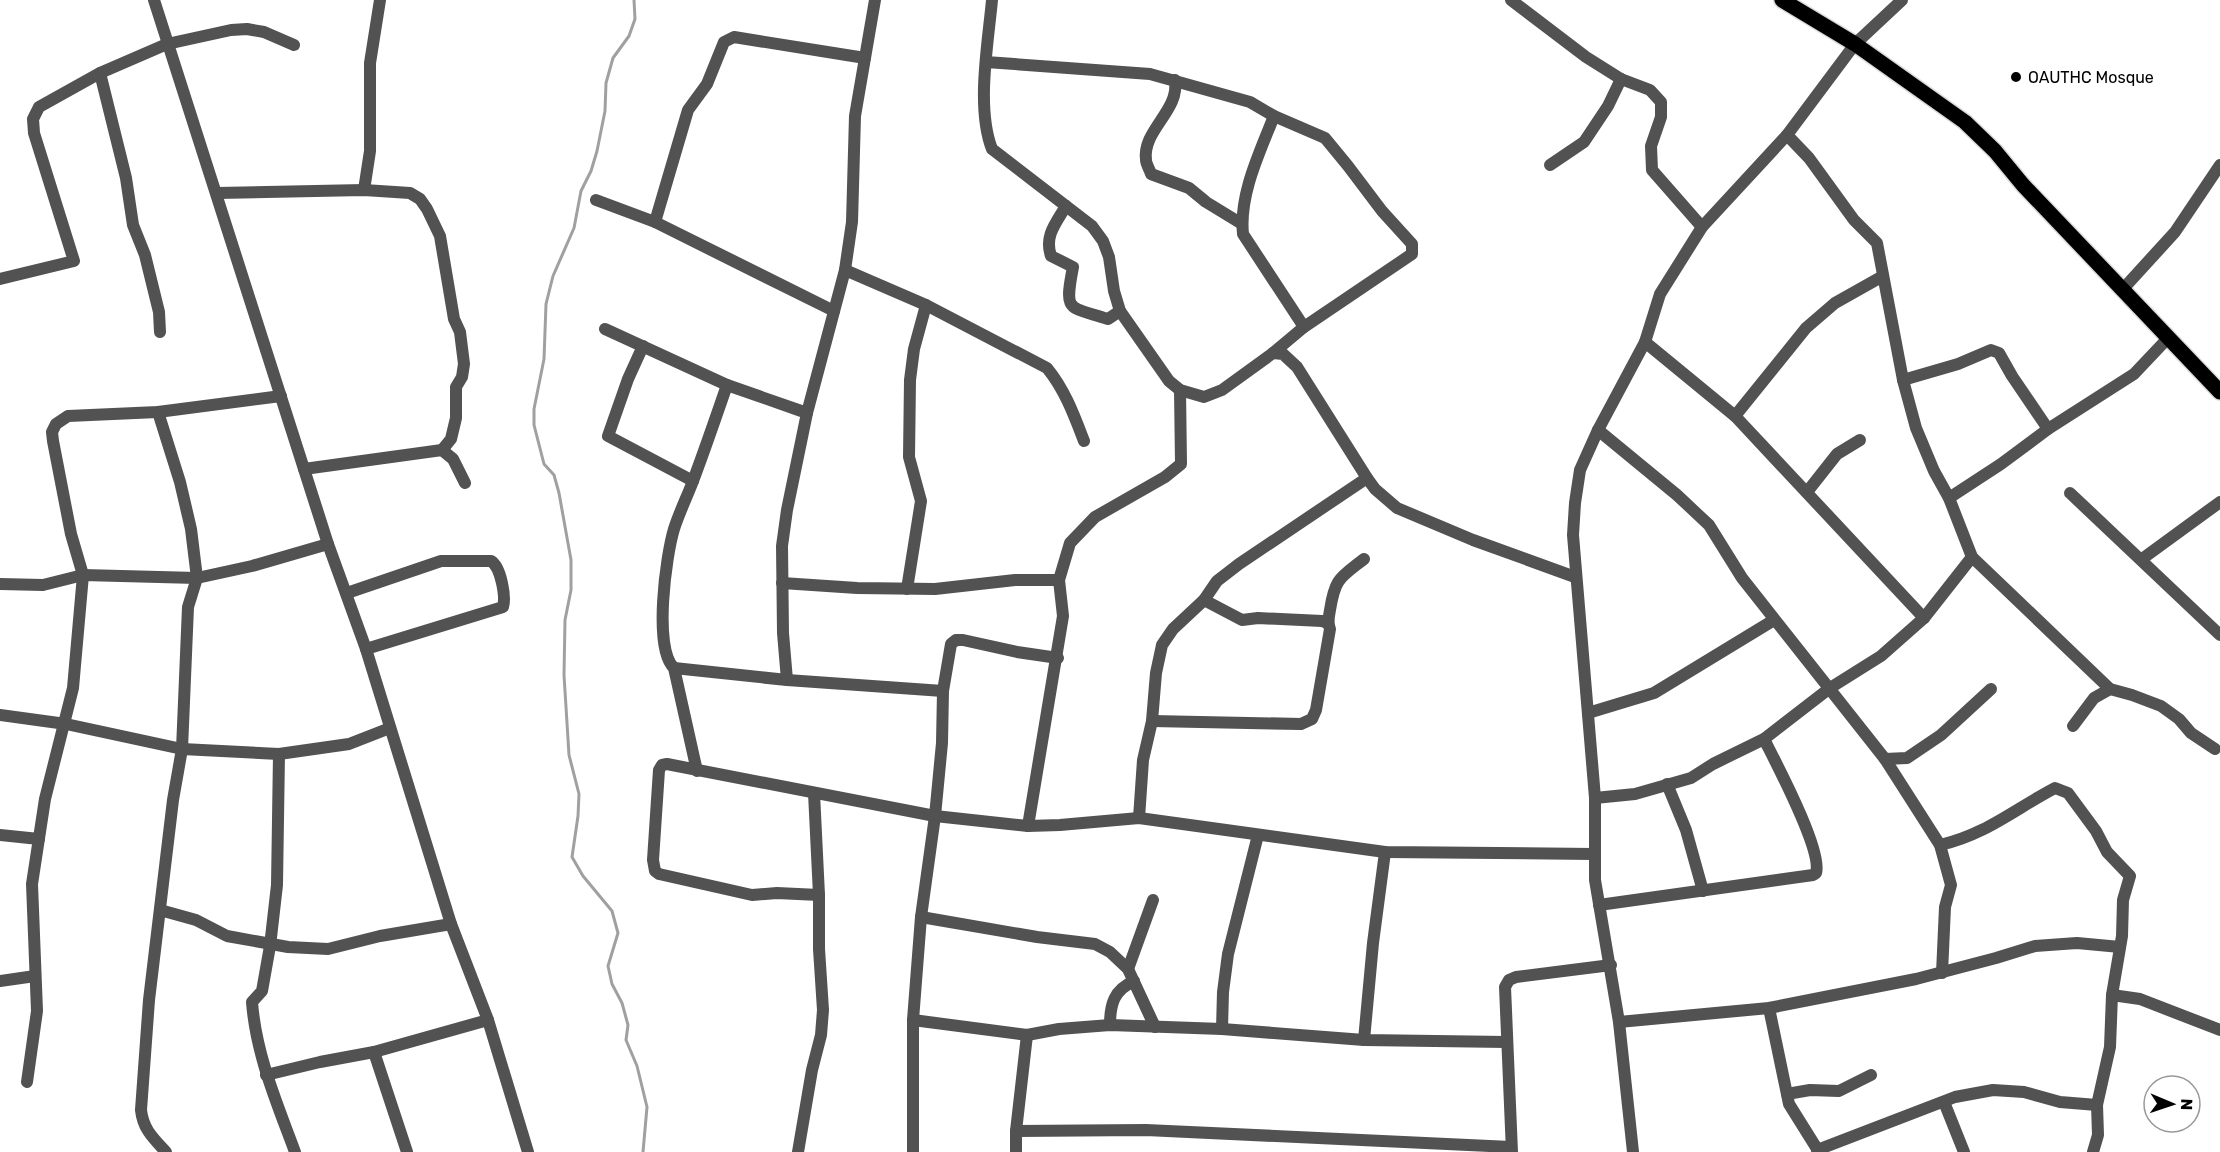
<svg xmlns="http://www.w3.org/2000/svg" width="2220" height="1152" viewBox="0 0 2220 1152" font-family="Rubik,sans-serif">
	<rect width="100%" height="100%" fill="#fff"/>
	<g fill="none" stroke-linecap="round" stroke-linejoin="round">
		<polyline stroke="#a0a0a0" stroke-width="3" points="634,0 635,19 629,36 613,58 606,83 605,111 597,151 591,171 581,191 574,228 553,276 546,304 544,359 534,409 534,425 544,464 554,475 559,493 571,560 571,590 565,620 564,675 569,755 579,794 578,816 572,857 583,876 612,911 618,933 608,966 612,984 622,1003 628,1025 626,1040 637,1066 647,1107 643,1152"/>
		<g stroke="#dbdbdb" stroke-width="18">
			<polyline id="primary" points="1782,0 1855,44 1965,122 1995,151 2023,185 2220,392"/>
		</g>
		<g stroke="#525252" stroke-width="12">
			<polyline points="154,0 328,544 366,649 451,924 488,1020 528,1152"/>
			<polyline points="1511,0 1586,57 1621,79 1650,90 1661,102 1661,117 1651,146 1652,170 1702,227"/>
			<path d="M986,62L1150,74L1250,102L1274,116L1325,138L1348,166L1382,211L1412,244V254L1304,327L1273,353L1222,390L1204,397L1180,390L1169,381L1120,311L1114,291L1109,257L1103,241L1092,226L992,149C976,108 988,44 992,0"/>
			<polyline points="100,73 126,178 133,225 145,255 159,312 160,332"/>
			<path d="M1175,80C1180,111 1142,130 1146,160C1146,164 1150,170 1151,174L1189,188L1206,202L1242,224"/>
			<path d="M1274,116C1260,152 1239,194 1243,234L1304,327"/>
			<polyline points="1787,135 1809,158 1854,220 1877,243 1903,380 1916,428 1934,471 1949,498 1972,557 2110,689 2132,695 2161,706 2179,719 2191,733 2215,749"/>
			<polyline points="1550,165 1584,142 1608,106 1621,79"/>
			<polyline points="364,190 370,151 370,63 380,0"/>
			<polyline points="217,193 364,190 410,193 420,199 427,209 440,236 454,319 460,332 464,364 462,377 456,387 456,418 451,439 442,450"/>
			<polyline points="596,200 655,222 834,311"/>
			<path d="M1066,206C1056,223 1044,236 1051,256L1073,267C1064,313 1068,306 1108,319L1120,311"/>
			<polyline points="655,222 688,110 707,84 724,42 734,37 865,58"/>
			<path d="M845,270L926,305L1047,368C1065,390 1074,415 1084,441"/>
			<polyline points="0,279 74,261 34,133 33,119 39,107 100,73 167,44 231,30 247,29 264,32 294,45"/>
			<polyline points="2123,289 2175,232 2220,165"/>
			<polyline points="605,329 727,385 807,413"/>
			<polyline points="1645,342 1735,416 1924,618"/>
			<polyline points="643,346 628,379 608,436 693,481"/>
			<polyline points="1273,353 1283,354 1297,367 1367,478 1375,489 1397,508 1473,540 1575,577"/>
			<polyline points="1903,380 1958,364 1991,350 1999,353 2012,376 2048,429"/>
			<path d="M158,412L180,482L191,529L197,578L188,607L182,749L173,800L149,1000L141,1110C143,1129 153,1138 166,1152"/>
			<polyline points="1735,416 1806,328 1835,303 1883,276"/>
			<polyline points="1598,430 1677,495 1709,525 1742,578 1885,759 1940,845 1951,885 1945,907 1942,973"/>
			<polyline points="304,469 442,450 453,459 465,483"/>
			<polyline points="1807,492 1837,454 1860,440"/>
			<polyline points="2070,493 2220,635"/>
			<polyline points="1949,498 2001,464 2048,429 2134,374 2169,337"/>
			<polyline points="2142,559 2220,502"/>
			<polyline points="782,583 857,588 935,589 1015,580 1059,580"/>
			<polyline points="0,584 43,585 83,575 197,578 252,566 328,544"/>
			<polyline points="907,589 921,501 909,457 910,380 914,349 926,305"/>
			<path d="M347,593L441,561H491C501,567 506,597 503,607L366,649"/>
			<polyline points="1204,600 1242,620 1258,618 1322,621 1328,623"/>
			<polyline points="674,668 787,680 943,691"/>
			<polyline points="787,680 783,633 782,546 787,510 807,413 845,270 852,222 855,116 875,0"/>
			<polyline points="1588,713 1654,693 1774,620"/>
			<polyline points="0,715 66,724 182,749 279,754 349,744 390,728"/>
			<path d="M1152,721L1301,724L1312,719L1316,710L1330,629C1327,622 1329,617 1330,610C1335,578 1340,578 1364,559"/>
			<polyline points="2073,726 2094,698 2110,689"/>
			<path d="M279,754L277,885L270,946L262,991L252,1002C256,1055 277,1103 295,1152"/>
			<polyline points="1885,759 1907,758 1941,735 1991,689"/>
			<path d="M697,771L674,668C653,649 666,555 674,529C679,513 687,497 693,481C705,449 716,417 727,385"/>
			<polyline points="1667,784 1686,830 1703,891"/>
			<polyline points="1595,798 1635,794 1691,778 1713,764 1764,739 1830,688 1881,656 1924,618 1972,557"/>
			<polyline points="1139,818 1143,760 1152,721 1156,673 1162,645 1173,629 1204,600 1217,581 1239,564 1367,478"/>
			<polyline points="1028,826 1063,616 1059,580 1070,543 1095,517 1165,477 1181,464 1180,390"/>
			<polyline points="0,835 39,839"/>
			<path d="M1940,845C1985,835 2015,809 2055,788L2068,793L2096,831L2107,852L2130,876L2123,900L2122,936L2112,995L2110,1047L2097,1105L2098,1135L2093,1152"/>
			<polyline points="819,895 777,893 752,895 659,874 655,871 653,860 659,770 662,765 667,764 935,816 1028,826 1060,825 1139,818 1385,852 1594,854"/>
			<path d="M1599,905L1813,875L1816,873C1823,851 1776,763 1764,739"/>
			<polyline points="160,910 196,920 227,936 288,947 328,949 380,936 451,924"/>
			<polyline points="921,917 1037,937 1095,944 1110,952 1128,969 1155,1027"/>
			<polyline points="1128,969 1153,900"/>
			<polyline points="0,981 35,976"/>
			<polyline points="2112,995 2140,999 2220,1030"/>
			<polyline points="1769,1008 1789,1104 1819,1152"/>
			<polyline points="913,1020 1027,1035 1059,1029 1110,1025 1222,1029 1364,1040 1506,1042"/>
			<polyline points="1619,1022 1769,1008 1916,979 1996,958 2035,946 2077,943 2120,947"/>
			<path d="M1110,1025C1110,1004 1114,990 1134,981"/>
			<polyline points="1222,1029 1223,992 1228,954 1258,835"/>
			<polyline points="1364,1040 1373,943 1385,852"/>
			<polyline points="374,1052 407,1152"/>
			<polyline points="266,1075 320,1062 374,1052 488,1020"/>
			<polyline points="27,1082 37,1011 32,884 45,799 73,688 83,575 71,534 53,441 52,432 56,424 68,416 158,412 281,396"/>
			<polyline points="1787,1094 1810,1090 1839,1091 1871,1075"/>
			<polyline points="1944,1102 1964,1152"/>
			<polyline points="1016,1131 1146,1130 1511,1147"/>
			<polyline points="1817,1150 1955,1097 1993,1090 2024,1092 2060,1102 2097,1105"/>
			<polyline points="798,1152 812,1070 821,1035 823,1010 819,949 819,895 814,793"/>
			<polyline points="913,1152 913,1020 921,917 935,816 942,743 943,691 951,644 956,640 963,640 1017,652 1058,658"/>
			<polyline points="1016,1152 1016,1131 1027,1035"/>
			<polyline points="1512,1152 1505,987 1509,980 1516,977 1611,965"/>
			<polyline points="1633,1152 1619,1022 1595,880 1595,798 1573,535 1575,503 1580,470 1598,430 1645,342 1660,294 1702,227 1787,135 1855,44"/>
		</g>
		<polyline stroke="#525252" stroke-width="12" points="1855,44 1902,0"/>
		<use href="#primary" stroke="#000" stroke-width="15"/>
	</g>
	<circle fill="#000" stroke="#fff" stroke-width="2" cx="2016" cy="77" r="6"/>
	<g text-anchor="middle" dominant-baseline="central" stroke-width="4.5" stroke-linejoin="round" paint-order="stroke">
		<g font-size="16" fill="#000" stroke="#fff" text-anchor="start">
			<text x="2028" y="77">OAUTHC Mosque</text>
		</g>
	</g>
	<g transform="translate(2172 1104) rotate(92)"><circle r="28" fill="#ffffff" stroke="#999999" stroke-width="1.5"/>
	<path d="M0-4.5L10 22L0 15L-10 22Z" fill="#000000"/>
	<text y="-9" font-size="16" font-weight="bold" text-anchor="middle" fill="#000000">N</text>
	</g>
</svg>
